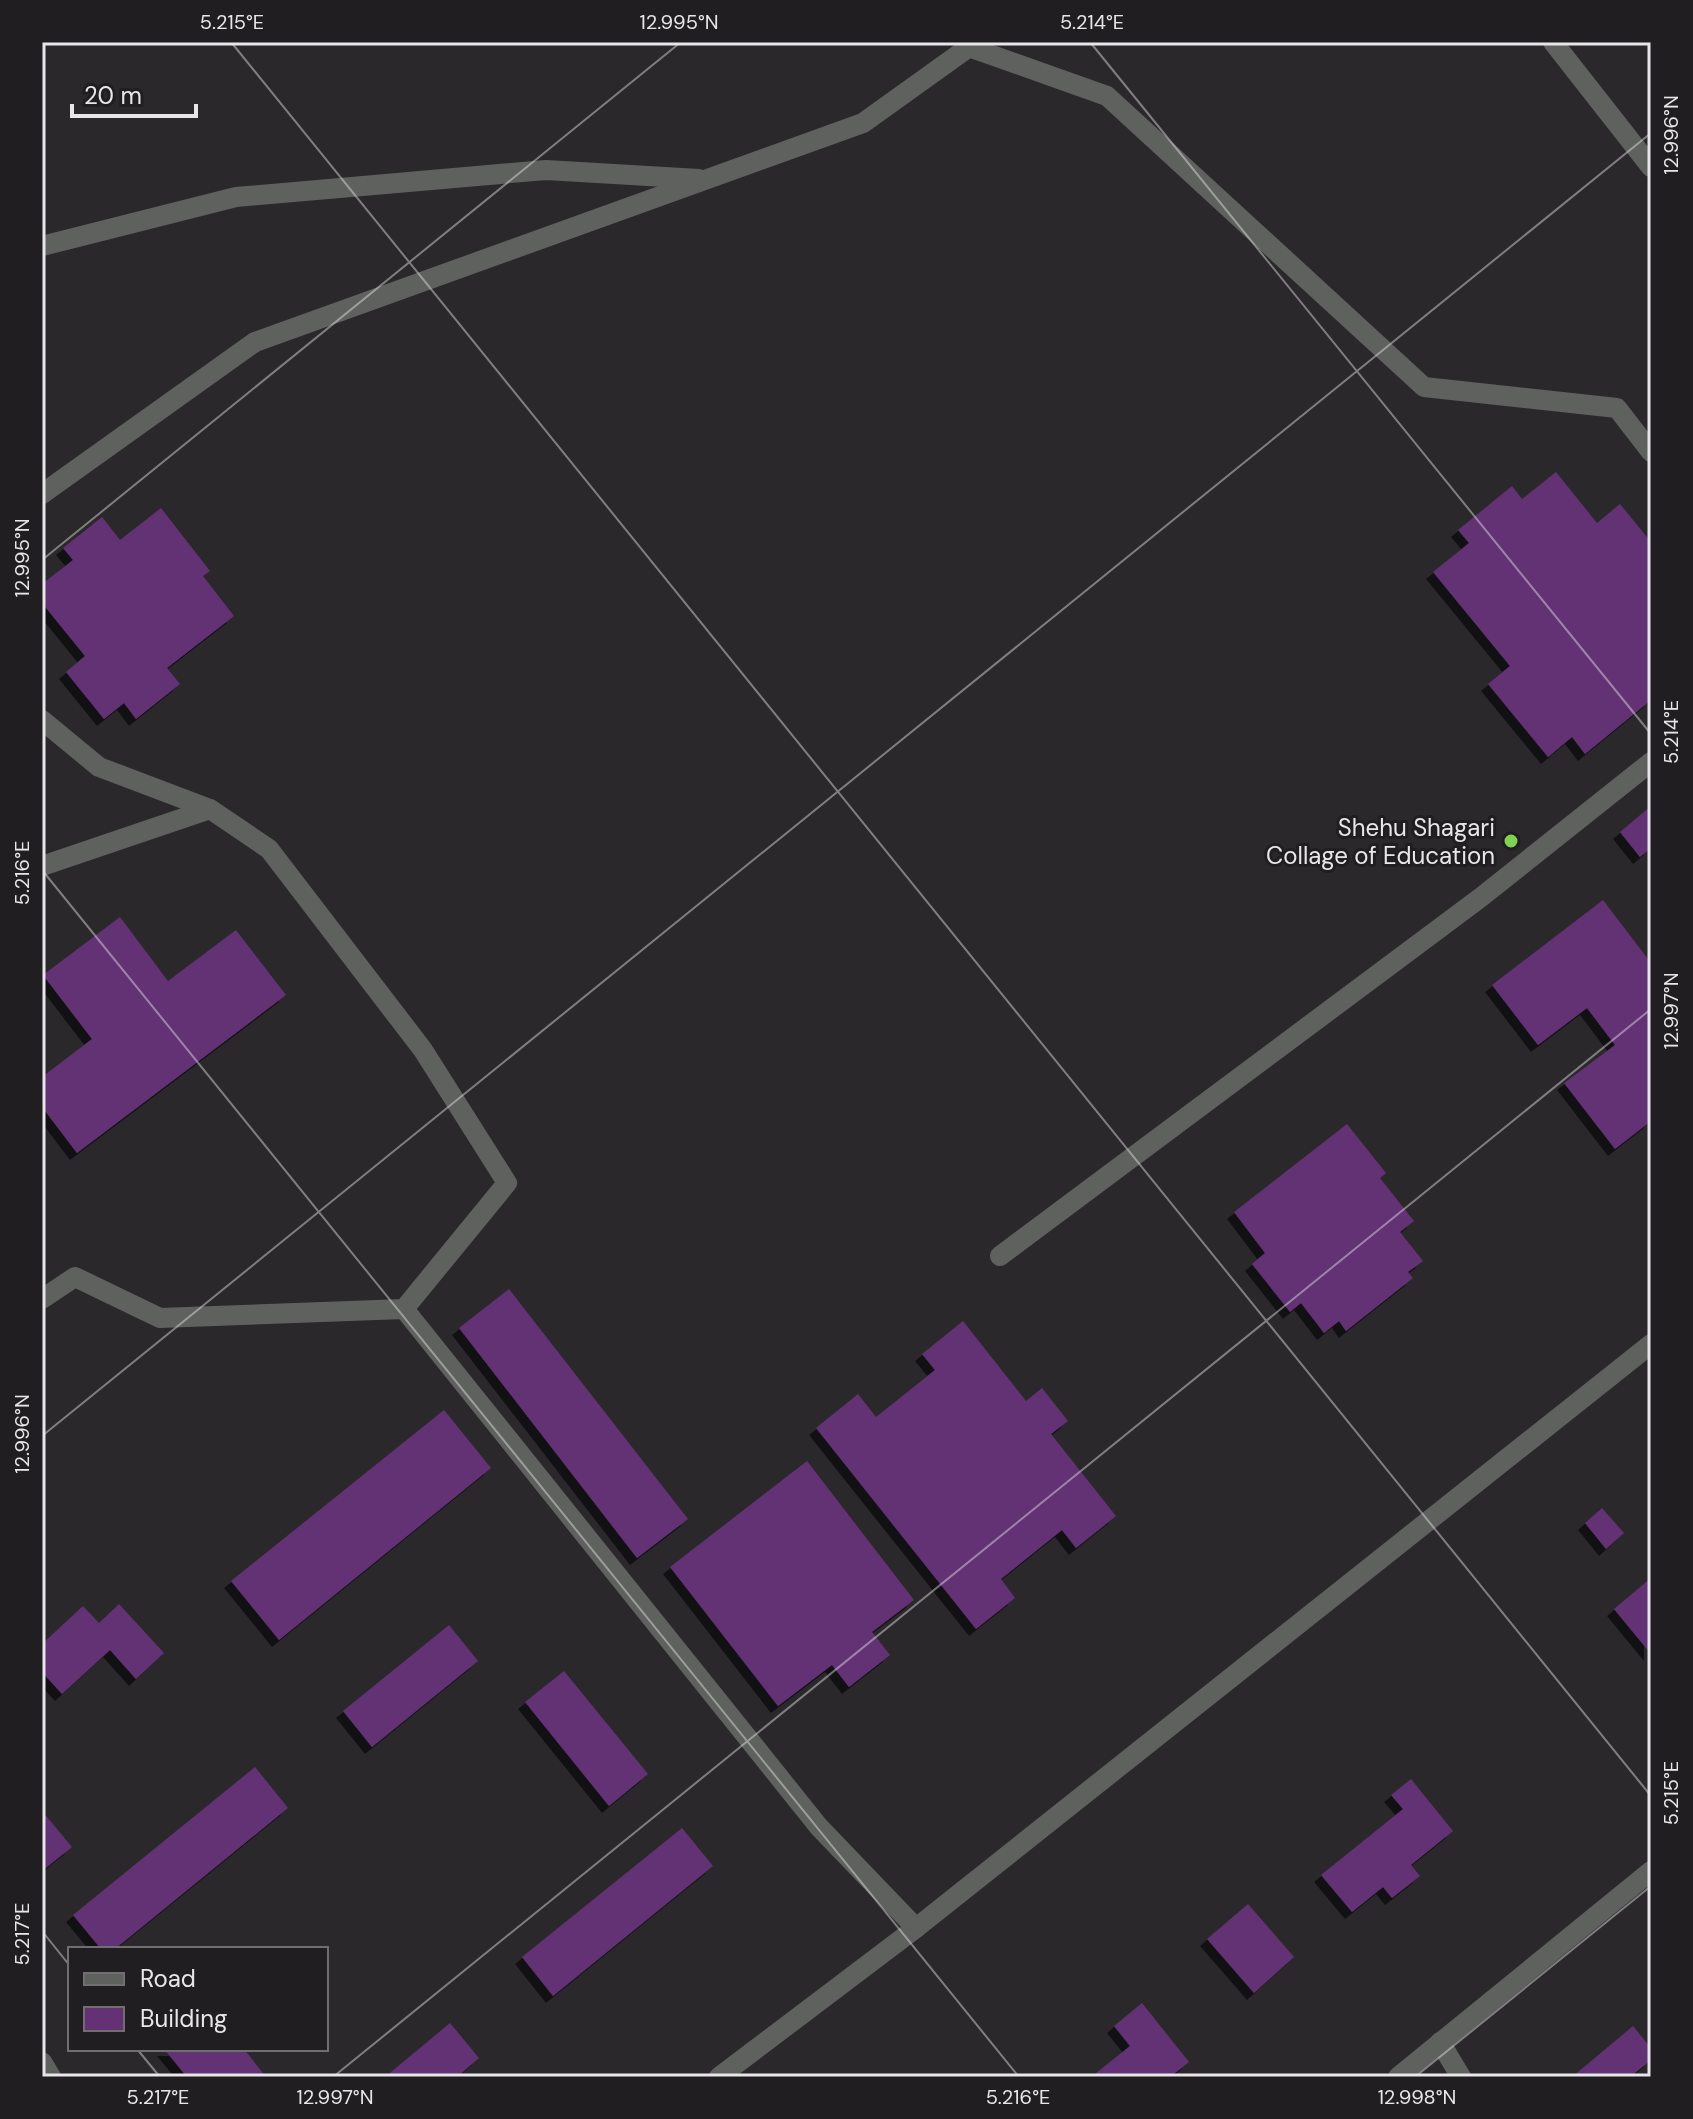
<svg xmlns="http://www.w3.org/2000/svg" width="1693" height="2119" viewBox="0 0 1693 2119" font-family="'DM Sans',sans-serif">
	<defs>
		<filter id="shadow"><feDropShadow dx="-7" dy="7" stdDeviation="0" flood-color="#0009"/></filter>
	</defs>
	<rect width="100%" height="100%" fill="#2b282c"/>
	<g fill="#633174" filter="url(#shadow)">
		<polygon points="1556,472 1597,523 1620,504 1651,542 1651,700 1585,754 1572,737 1548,757 1488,684 1510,666 1433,572 1469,543 1458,530 1512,486 1522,499"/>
		<polygon points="161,508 210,571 203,576 234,616 167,668 180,684 136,719 124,703 104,719 66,672 85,656 42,603 42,584 73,560 63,548 102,517 120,540"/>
		<polygon points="1651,806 1651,848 1640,857 1620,832"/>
		<polygon points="1603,900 1651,963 1651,1121 1615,1149 1564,1083 1615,1045 1587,1008 1538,1045 1492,985"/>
		<polygon points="120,917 168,981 236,930 286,995 77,1153 42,1107 42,1077 92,1039 43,975"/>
		<polygon points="1347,1124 1386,1173 1380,1178 1414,1221 1400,1232 1423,1261 1408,1272 1413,1278 1346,1331 1339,1321 1324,1333 1301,1303 1290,1312 1252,1264 1265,1253 1234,1212"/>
		<polygon points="509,1289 688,1519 637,1558 459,1328"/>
		<polygon points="963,1321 1026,1401 1042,1388 1068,1421 1051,1434 1116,1516 1076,1548 1062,1530 1001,1579 1015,1598 976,1629 816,1428 858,1394 876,1417 935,1370 922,1354"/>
		<polygon points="444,1410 491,1468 279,1640 231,1581"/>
		<polygon points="807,1461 914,1600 872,1632 890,1655 849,1687 832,1665 778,1706 670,1567"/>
		<polygon points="1602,1508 1624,1533 1606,1549 1585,1523"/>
		<polygon points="1651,1578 1651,1654 1614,1609"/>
		<polygon points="119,1604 164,1653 136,1679 110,1650 62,1694 42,1672 42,1644 83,1606 99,1623"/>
		<polygon points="449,1625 478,1661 372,1747 343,1711"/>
		<polygon points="564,1671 648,1774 609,1806 525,1702"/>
		<polygon points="255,1767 288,1808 115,1949 101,1949 73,1915"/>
		<polygon points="1411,1779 1453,1831 1411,1865 1420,1876 1392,1898 1383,1887 1352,1912 1321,1875 1403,1809 1391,1795"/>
		<polygon points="42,1811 72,1847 42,1871"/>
		<polygon points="682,1828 713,1866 553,1996 522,1957"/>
		<polygon points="1248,1904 1294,1957 1254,1993 1207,1939"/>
		<polygon points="1142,2003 1189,2062 1170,2077 1091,2077 1130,2046 1114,2026"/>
		<polygon points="450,2023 479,2058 457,2077 385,2077"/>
		<polygon points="1633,2026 1651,2048 1651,2060 1630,2077 1572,2077"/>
		<polygon points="164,2049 244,2049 266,2077 187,2077"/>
	</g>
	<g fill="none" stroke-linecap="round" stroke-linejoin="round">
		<g stroke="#5f615f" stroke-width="20">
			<polyline points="1553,42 1651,167"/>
			<polyline points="42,246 236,197 546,170 699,179"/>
			<polyline points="42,494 255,342 863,123 969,47 1107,96 1424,387 1617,408 1651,452"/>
			<polyline points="42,720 99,767 210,809 269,849 423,1050 507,1183 404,1309 160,1318 75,1277 42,1299"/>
			<polyline points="42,866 210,809"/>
			<polyline points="1000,1256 1480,898 1651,762"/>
			<polyline points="404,1309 819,1827 916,1928"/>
			<polyline points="1440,2042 1461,2077"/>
			<polyline points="42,2062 51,2077"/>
			<polyline points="719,2077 916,1928 1651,1344"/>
			<polyline points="1398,2077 1651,1871"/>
		</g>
	</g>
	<path fill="none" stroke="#e8e6e9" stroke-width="2" stroke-opacity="0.45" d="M231,42L1651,1796M1090,42L1651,734M42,560L681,42M42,870L1019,2077M42,1436L1651,133M42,1931L70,1966M137,2049L160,2077M333,2077L1651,1009M1415,2077L1651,1886"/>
	<circle fill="#7ed153" stroke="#211e22" stroke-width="3" cx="1511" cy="841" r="8"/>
	<g text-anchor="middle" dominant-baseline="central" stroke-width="6" stroke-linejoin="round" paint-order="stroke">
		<g font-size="24" fill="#e8e6e9" stroke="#211e22" text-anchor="end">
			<text x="1495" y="827">Shehu Shagari<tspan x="1495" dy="28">Collage of Education</tspan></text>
		</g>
	</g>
	<rect width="1693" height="2119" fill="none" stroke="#211e22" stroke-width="88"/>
	<rect x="68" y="1947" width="260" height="104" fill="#211e22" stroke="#716e72" stroke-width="2"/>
	<rect x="84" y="1973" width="40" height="12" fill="#5f615f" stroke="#716e72" stroke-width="2"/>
	<text x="140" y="1987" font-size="24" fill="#e8e6e9">Road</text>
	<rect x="84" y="2007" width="40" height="24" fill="#633174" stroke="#716e72" stroke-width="2"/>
	<text x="140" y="2027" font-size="24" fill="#e8e6e9">Building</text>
	<path d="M72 104v12h124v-12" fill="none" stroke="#e8e6e9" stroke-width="4"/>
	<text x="84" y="104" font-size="24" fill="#e8e6e9" stroke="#211e22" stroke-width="6" paint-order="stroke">20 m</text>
	<rect x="44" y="44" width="1605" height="2031" fill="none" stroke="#e8e6e9" stroke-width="3"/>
	<g font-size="20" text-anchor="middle" fill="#e8e6e9">
		<text x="232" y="29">5.215°E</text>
		<text x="679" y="29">12.995°N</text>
		<text x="1092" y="29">5.214°E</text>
		<text transform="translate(1671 135) rotate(-90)" y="7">12.996°N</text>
		<text transform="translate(22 558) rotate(-90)" y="7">12.995°N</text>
		<text transform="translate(1671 732) rotate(-90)" y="7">5.214°E</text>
		<text transform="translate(22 873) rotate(-90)" y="7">5.216°E</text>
		<text transform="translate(1671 1011) rotate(-90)" y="7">12.997°N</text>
		<text transform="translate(22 1434) rotate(-90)" y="7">12.996°N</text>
		<text transform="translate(1671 1793) rotate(-90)" y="7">5.215°E</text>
		<text transform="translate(22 1934) rotate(-90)" y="7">5.217°E</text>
		<text x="158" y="2104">5.217°E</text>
		<text x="335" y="2104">12.997°N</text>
		<text x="1018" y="2104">5.216°E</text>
		<text x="1417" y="2104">12.998°N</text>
	</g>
</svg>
